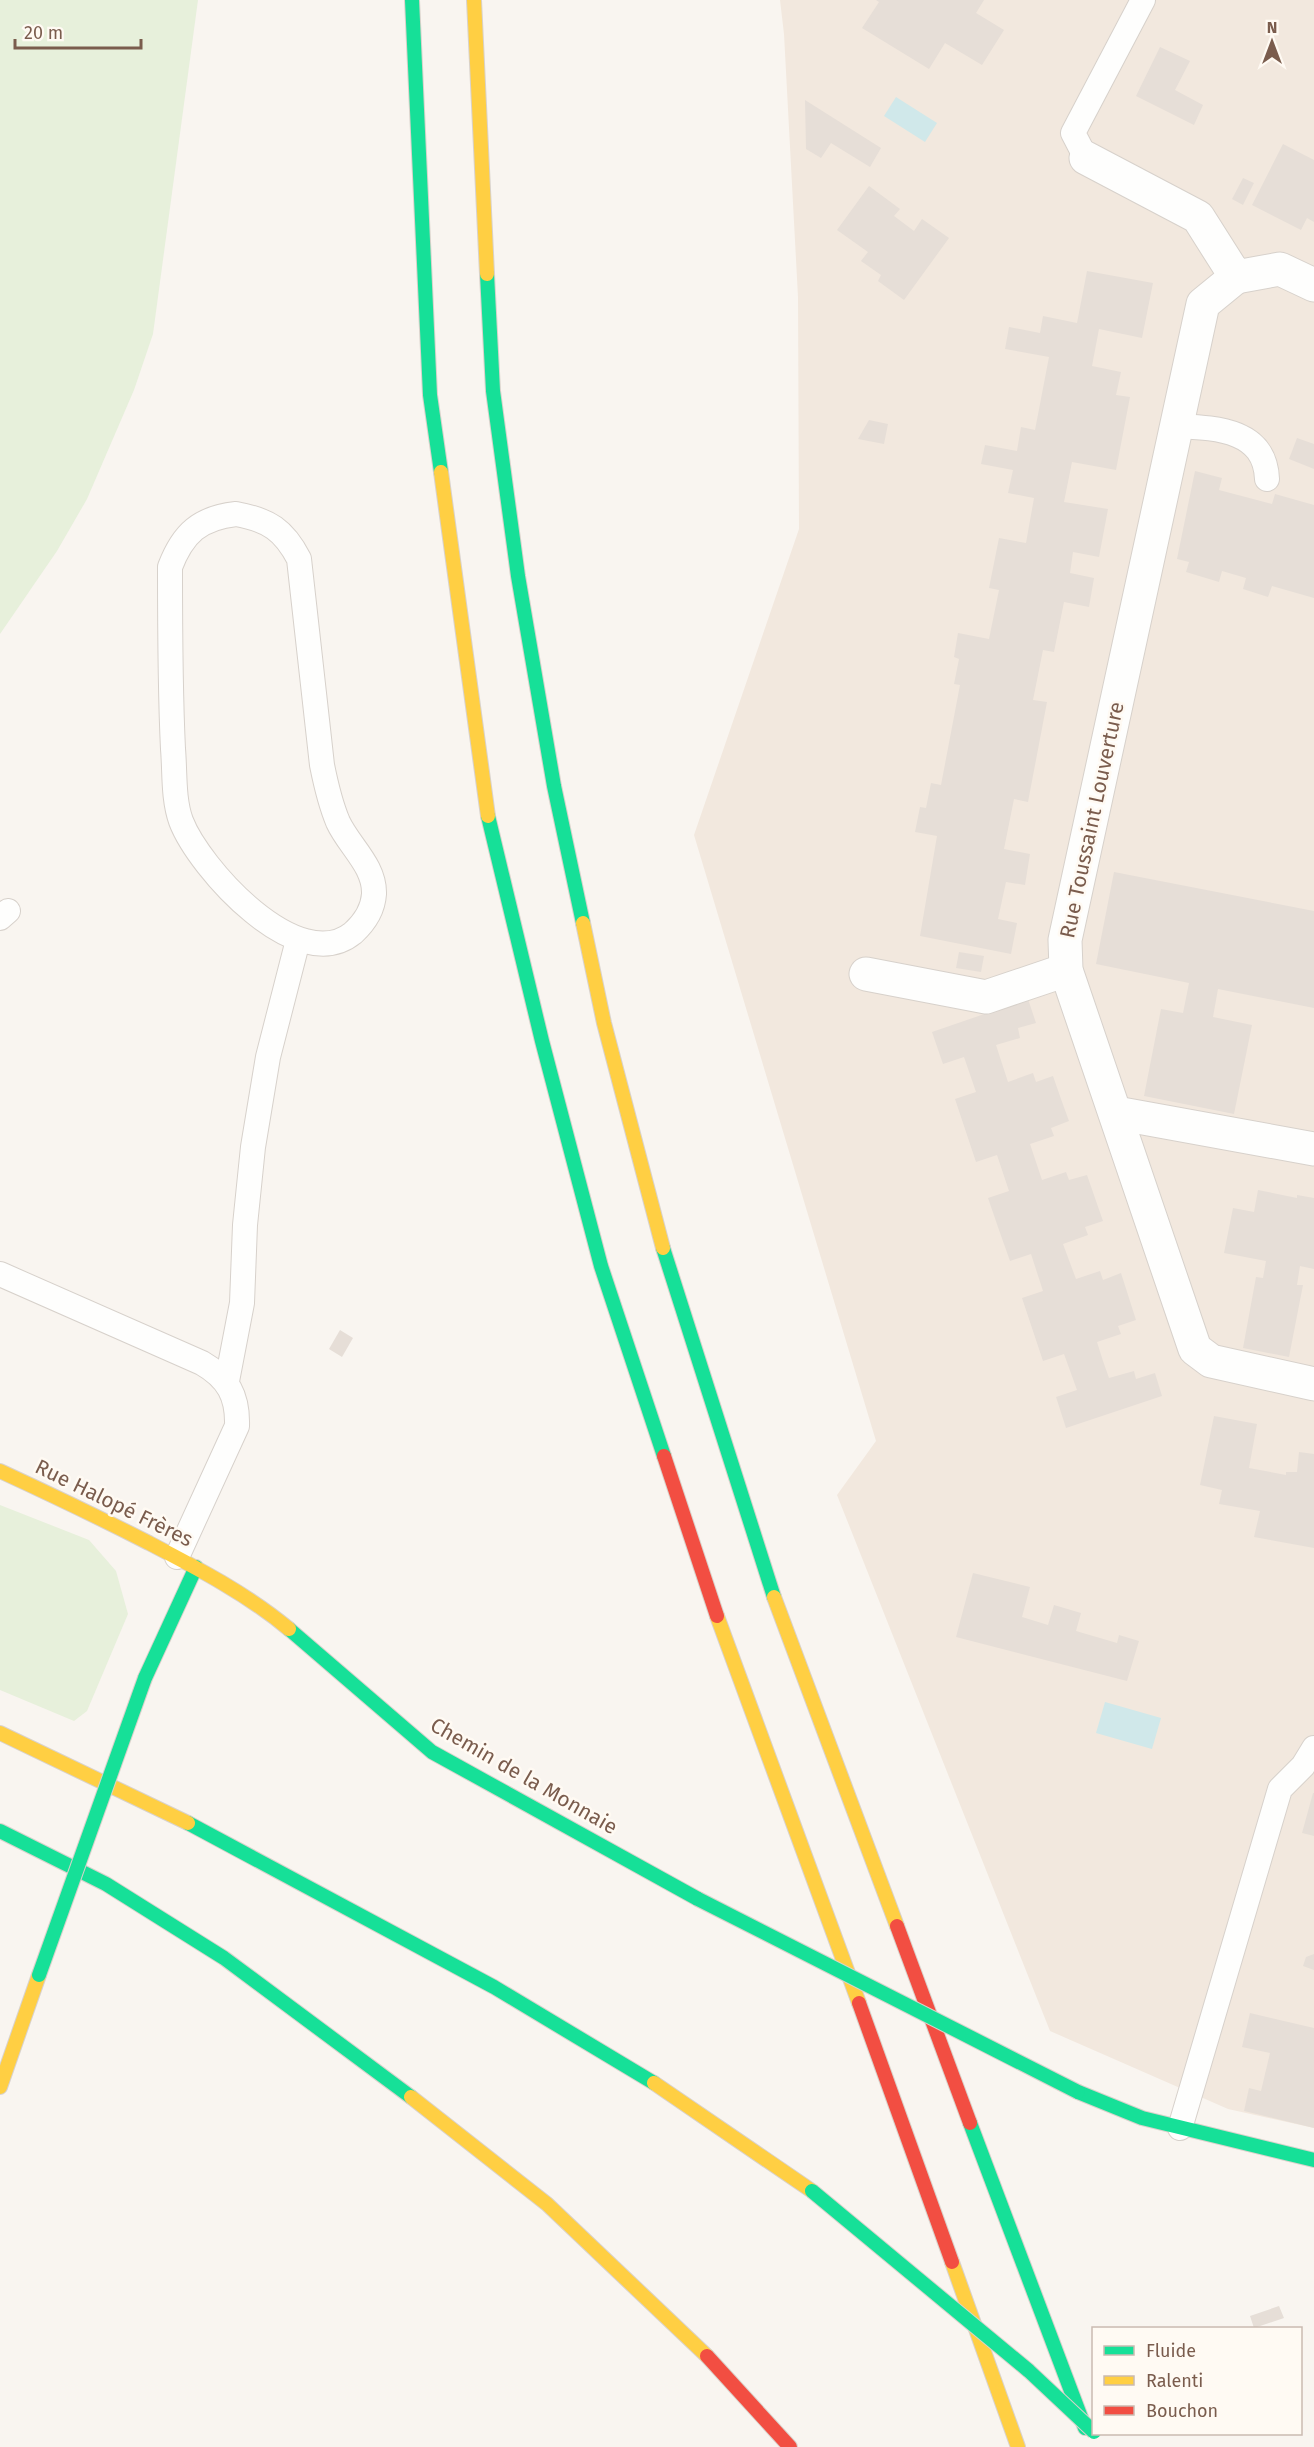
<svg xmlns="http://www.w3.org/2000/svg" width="1314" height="2447" viewBox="0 0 1314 2447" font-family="'Fira Sans',sans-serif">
	<rect width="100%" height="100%" fill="#f9f5f0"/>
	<polygon fill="#f2e8de" points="780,0 1314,0 1314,2128 1228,2109 1050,2031 837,1495 876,1441 694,835 799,529 798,297 784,34"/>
	<g fill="#e7f0db">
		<polygon points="0,0 198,0 153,334 134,390 87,499 57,551 0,634"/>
		<polygon points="0,1505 89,1540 116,1571 128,1614 87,1711 74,1721 0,1690"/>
	</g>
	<g fill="#d0e8ea">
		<polygon points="896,97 937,123 925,142 884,116"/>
		<polygon points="1105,1702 1161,1718 1152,1749 1096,1733"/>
	</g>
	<g fill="#e6ded7">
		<polygon points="876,0 984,0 976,13 1004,30 982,65 945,43 929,69 862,28 879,2"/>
		<polygon points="1160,47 1190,61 1175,90 1203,105 1194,125 1136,96"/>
		<polygon points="805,100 881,148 870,167 831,143 821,158 806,149"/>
		<polygon points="1283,144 1314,160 1314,222 1307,218 1301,230 1252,205"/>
		<polygon points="1243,178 1254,183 1243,205 1232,199"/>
		<polygon points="869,186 900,209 894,216 914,231 922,219 949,238 904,300 878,281 881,275 861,261 868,252 837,230"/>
		<polygon points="1087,271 1153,283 1142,338 1099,329 1092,366 1121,372 1116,395 1130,397 1116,470 1072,462 1064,502 1108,509 1099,557 1073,552 1070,573 1094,578 1089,607 1064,602 1054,652 1043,650 1033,700 1047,702 1028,802 1014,799 1004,849 1030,854 1025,885 1006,882 998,919 1017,923 1011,954 920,936 937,836 915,832 920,807 926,808 931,783 941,785 960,685 954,684 959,659 954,657 958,633 989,639 999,590 989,588 999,538 1026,543 1034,498 1008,493 1013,470 981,464 985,445 1017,451 1021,427 1035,430 1049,357 1005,349 1009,327 1040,333 1043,316 1077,323"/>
		<polygon points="869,420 888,424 884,444 858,439"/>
		<polygon points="1297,438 1314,444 1314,469 1289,459"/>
		<polygon points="1195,471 1222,478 1219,490 1272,504 1275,494 1314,505 1314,598 1272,586 1268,597 1243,589 1246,578 1222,571 1219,582 1186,572 1189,562 1177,559"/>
		<polygon points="1114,872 1314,911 1314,1008 1218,989 1213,1017 1252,1025 1234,1114 1144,1096 1161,1009 1183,1013 1189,983 1096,964"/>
		<polygon points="959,952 984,956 981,972 956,968"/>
		<polygon points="1028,999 1036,1023 1018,1028 1020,1038 996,1045 1008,1082 1033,1073 1036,1082 1053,1076 1061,1099 1069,1121 1051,1128 1054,1136 1030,1144 1042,1180 1066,1172 1069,1180 1087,1175 1103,1221 1085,1227 1088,1235 1063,1244 1076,1279 1100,1271 1103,1280 1121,1273 1136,1320 1118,1326 1121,1334 1097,1342 1103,1361 1109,1378 1134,1371 1136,1379 1155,1373 1162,1396 1066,1428 1056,1397 1077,1390 1064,1354 1043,1361 1022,1298 1043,1291 1031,1254 1010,1261 999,1230 988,1198 1009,1191 997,1155 976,1162 955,1099 976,1092 964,1057 943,1064 932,1032"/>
		<polygon points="1258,1190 1297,1198 1297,1195 1314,1198 1314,1269 1300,1266 1297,1285 1303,1285 1289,1357 1243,1348 1256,1277 1263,1278 1266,1261 1224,1253 1233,1208 1254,1212"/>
		<polygon points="340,1330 353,1338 342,1357 329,1349"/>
		<polygon points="1214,1416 1257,1424 1249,1468 1286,1475 1286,1472 1297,1472 1299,1452 1314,1454 1314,1548 1254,1537 1260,1511 1219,1504 1222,1490 1200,1485"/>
		<polygon points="973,1573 1030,1587 1022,1617 1048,1625 1054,1605 1081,1613 1076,1631 1117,1643 1119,1635 1139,1641 1127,1681 956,1637"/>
		<polygon points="1313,1793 1314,1793 1314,1836 1302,1833"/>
		<polygon points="1314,1954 1314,1970 1303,1966 1306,1957"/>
		<polygon points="1250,2013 1314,2028 1314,2128 1244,2111 1249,2088 1261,2091 1270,2053 1242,2047"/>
		<polygon points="1279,2306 1284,2318 1254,2328 1250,2316"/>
	</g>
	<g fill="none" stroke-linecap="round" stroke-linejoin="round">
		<g stroke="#d7d1cb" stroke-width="26">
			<g id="lane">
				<polyline points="1086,158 1073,133 1143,0"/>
				<path d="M1177,426C1215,428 1265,429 1267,479"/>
				<path d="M236,514C269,520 284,530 299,559L322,765C326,785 330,803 338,822C349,846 375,866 374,894C373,909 364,923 353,933C298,978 199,868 181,821C173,799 175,772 173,749C170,688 170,628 170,567C183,533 200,518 236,514Z"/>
				<polyline points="0,918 8,911"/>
				<path d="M0,1274L202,1363C228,1378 238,1396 237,1426L177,1557"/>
				<polyline points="227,1381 242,1303 245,1225 253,1147 268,1057 298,940"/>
				<polyline points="1180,2128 1280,1789 1303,1766 1314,1748"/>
			</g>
		</g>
		<g stroke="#d7d1cb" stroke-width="35">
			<g id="street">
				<polyline points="1086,158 1198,217 1236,277 1280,269 1314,285"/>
				<polyline points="1236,277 1203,304 1065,940 1066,970 1195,1349 1211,1361 1314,1384"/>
				<polyline points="866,974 986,997 1066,970"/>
				<polyline points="1116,1113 1314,1149"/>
			</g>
		</g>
		<g stroke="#d9d2cb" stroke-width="16">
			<g id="fast">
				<polyline points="412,0 430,395 441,472"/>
				<polyline points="487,274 493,391 518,576 554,786 583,923"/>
				<polyline points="488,816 542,1041 601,1266 664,1456"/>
				<polyline points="663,1248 774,1597"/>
				<polyline points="289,1629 432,1752 698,1899"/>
				<polyline points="145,1678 196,1567"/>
				<polyline points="188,1823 494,1987 654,2083"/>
				<polyline points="0,1831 106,1884 224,1958 411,2097"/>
				<polyline points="1078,2092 1142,2118 1314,2160"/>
				<polyline points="970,2123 1085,2428"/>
			</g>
		</g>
		<g stroke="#d9d2cb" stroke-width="16">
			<g id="slow">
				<polyline points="474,0 487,274"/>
				<polyline points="441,472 488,816"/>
				<polyline points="583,923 604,1023 663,1248"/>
				<path d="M0,1471C50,1494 100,1518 149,1543C197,1568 247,1594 289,1629"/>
				<polyline points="774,1597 897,1926"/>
				<polyline points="717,1616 859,2003"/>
				<polyline points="0,1733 188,1823"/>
				<polyline points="654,2083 812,2191"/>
				<polyline points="0,2087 39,1975"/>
				<polyline points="411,2097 547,2204 707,2356"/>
				<polyline points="952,2262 1018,2447"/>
			</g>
		</g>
		<g stroke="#d9d2cb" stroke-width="16">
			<g id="jam">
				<polyline points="664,1456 717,1616"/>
				<polyline points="897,1926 970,2123"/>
				<polyline points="859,2003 952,2262"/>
				<polyline points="707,2356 790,2447"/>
			</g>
		</g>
		<use href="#lane" stroke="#fefefd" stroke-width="24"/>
		<use href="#street" stroke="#fefefd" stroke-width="33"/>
		<use href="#fast" stroke="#16e098" stroke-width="14"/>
		<use href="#slow" stroke="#ffcf43" stroke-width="14"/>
		<use href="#jam" stroke="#f24e42" stroke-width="14"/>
		<g stroke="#d9d2cb" stroke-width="16" stroke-linecap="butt">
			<g id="fast-bridge">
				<polyline points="698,1899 1078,2092"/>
				<polyline points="39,1975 145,1678"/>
				<polyline points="812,2191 1029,2371 1094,2432"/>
			</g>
		</g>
		<use href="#fast-bridge" stroke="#16e098" stroke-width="14"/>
	</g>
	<g text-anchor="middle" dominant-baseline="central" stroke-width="5" stroke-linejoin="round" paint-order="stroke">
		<g font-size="21" fill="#7a5c4d" stroke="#fffaf3">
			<text transform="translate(1092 820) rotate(-78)">Rue Toussaint Louverture</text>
			<text transform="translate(114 1503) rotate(26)">Rue Halopé Frères</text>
			<text transform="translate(524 1776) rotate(30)">Chemin de la Monnaie</text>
		</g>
	</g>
	<rect x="1092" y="2327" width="210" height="108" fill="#fffaf3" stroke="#cabbb1" stroke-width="1.5"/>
	<rect x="1104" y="2346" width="30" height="9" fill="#16e098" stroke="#cabbb1" stroke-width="1.5"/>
	<text x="1146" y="2357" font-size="18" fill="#7a5c4d">Fluide</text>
	<rect x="1104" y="2376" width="30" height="9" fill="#ffcf43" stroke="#cabbb1" stroke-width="1.5"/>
	<text x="1146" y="2387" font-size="18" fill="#7a5c4d">Ralenti</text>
	<rect x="1104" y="2406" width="30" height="9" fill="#f24e42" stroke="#cabbb1" stroke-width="1.5"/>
	<text x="1146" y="2417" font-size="18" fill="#7a5c4d">Bouchon</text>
	<g transform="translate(1272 42)" stroke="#fffaf3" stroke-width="4.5" paint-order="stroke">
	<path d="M0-4.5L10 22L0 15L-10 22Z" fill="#7a5c4d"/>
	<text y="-9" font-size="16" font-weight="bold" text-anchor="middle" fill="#7a5c4d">N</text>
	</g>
	<path d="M15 39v9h126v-9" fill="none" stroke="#7a5c4d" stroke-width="3"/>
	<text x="24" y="39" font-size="18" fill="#7a5c4d" stroke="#fffaf3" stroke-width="4.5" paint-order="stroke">20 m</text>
</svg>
